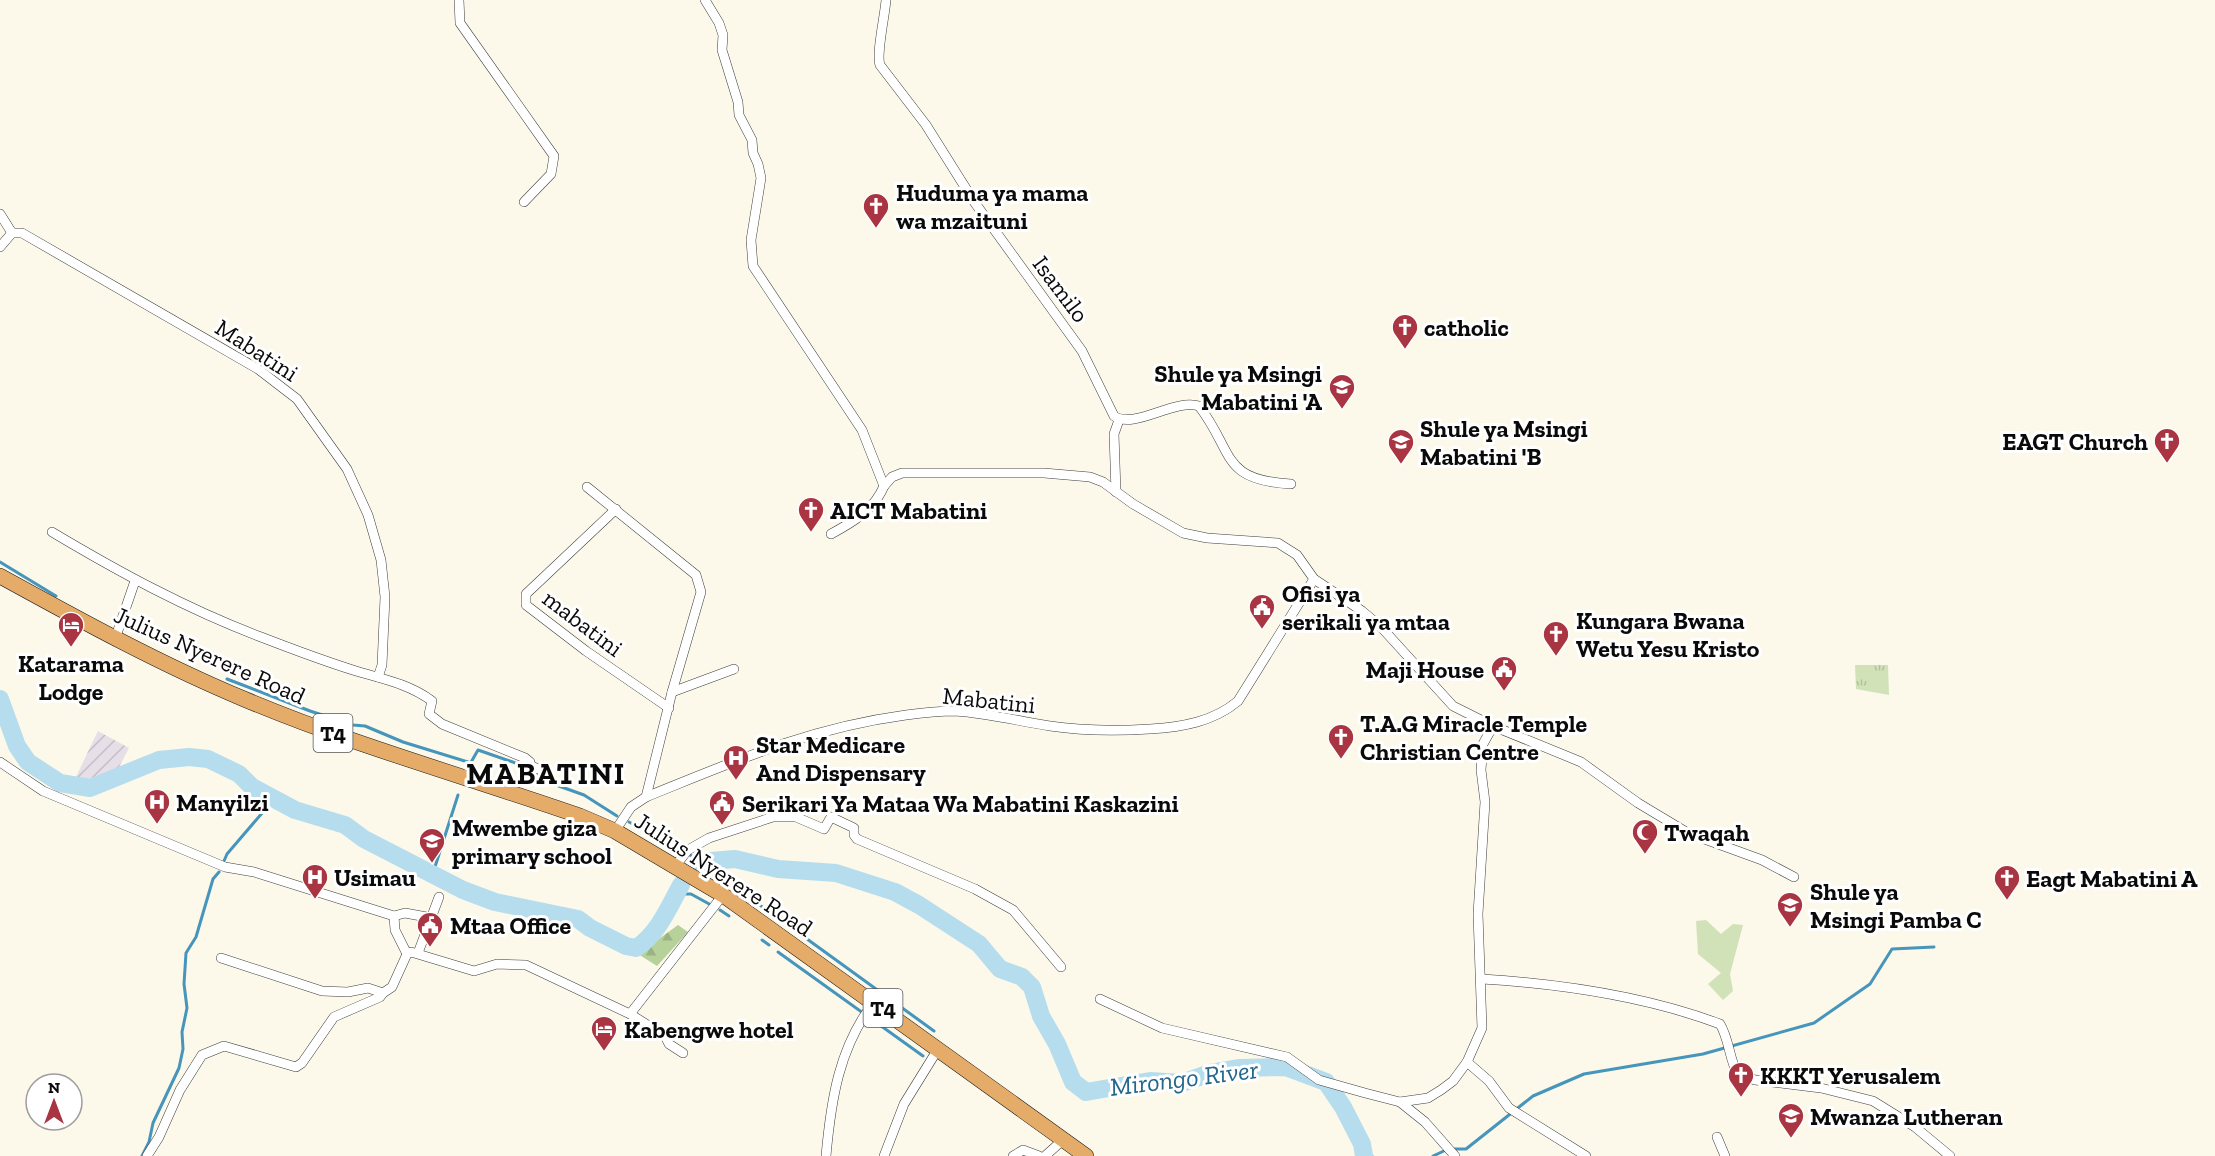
<svg xmlns="http://www.w3.org/2000/svg" width="2215" height="1156" viewBox="0 0 2215 1156" font-family="'Zilla Slab',serif">
	<defs>
		<pattern id="industrial-furrows" width="10" height="10" patternUnits="userSpaceOnUse" patternTransform="scale(1.5)"><rect width="10" height="10" fill="#e7dfe8"/><path d="M-1 1l2-2M0 10L10 0M9 11l2-2" fill="none" stroke="#c5bec6"/></pattern>
		<pattern id="grass-tufts" width="24" height="20" patternUnits="userSpaceOnUse" patternTransform="scale(1.5)"><rect width="24" height="20" fill="#d1e2b9"/><path d="M3 7l-1-3M5 7V3M7 7l1-3M15 17l-1-3M17 17v-4M19 17l1-3" fill="none" stroke="#b2c19e"/></pattern>
		<pattern id="forest-firs" width="22" height="20" patternUnits="userSpaceOnUse" patternTransform="scale(1.5)"><rect width="22" height="20" fill="#b6d19a"/><path d="M5 1l3.5 6h-7zM16 11l3.5 6h-7z" fill="#9bb283"/></pattern>
	</defs>
	<rect width="100%" height="100%" fill="#fcf8ea"/>
	<polygon fill="url(#industrial-furrows)" points="98,731 129,748 117,771 73,783"/>
	<polygon fill="url(#grass-tufts)" points="1855,665 1888,665 1889,695 1856,689"/>
	<polygon fill="url(#forest-firs)" points="678,925 688,932 657,966 638,954"/>
	<polygon fill="#d1e2b9" points="1706,920 1721,934 1733,924 1743,925 1730,974 1733,991 1723,1000 1708,984 1721,973 1698,954 1696,921"/>
	<g fill="none" stroke-linecap="round" stroke-linejoin="round">
		<g stroke="#4595bc" stroke-width="3">
			<polyline points="0,562 56,596"/>
			<polyline points="227,679 310,711 353,725 365,726 403,742 471,763"/>
			<polyline points="470,764 478,750 530,768"/>
			<polyline points="535,772 542,780 584,795 617,816"/>
			<polyline points="629,822 701,861"/>
			<polyline points="224,861 227,854 263,812 272,797"/>
			<polyline points="705,861 708,869 712,873 767,910 934,1031"/>
			<polyline points="433,873 458,795"/>
			<polyline points="676,894 691,894 711,905"/>
			<polyline points="720,910 729,916"/>
			<polyline points="762,940 769,945"/>
			<polyline points="778,952 923,1056"/>
			<polyline points="1363,1155 1372,1156"/>
			<polyline points="142,1156 149,1142 153,1123 179,1068 183,1049 182,1032 187,1008 184,984 186,953 196,937 213,879 219,872"/>
			<polyline points="1433,1156 1448,1149 1466,1149 1533,1096 1584,1074 1703,1054 1814,1023 1870,984 1892,949 1934,947"/>
		</g>
		<g stroke="#b5ddee" stroke-width="18">
			<path d="M0,699L17,746L28,762L60,783L90,788L159,760L189,757L208,759L239,774L252,787L295,810L345,825L364,839L463,890L495,902L578,919L590,928L626,946L636,948C658,934 669,907 681,885"/>
			<polyline points="698,862 735,859 778,869 836,873 895,892 919,905 979,944 1000,969 1022,977 1032,987 1041,1016 1057,1044 1073,1082 1086,1092 1150,1081 1182,1083 1210,1073 1240,1068 1286,1067 1326,1082 1343,1107 1362,1144 1364,1156"/>
		</g>
		<g stroke="#3d3d3d" stroke-width="10">
			<g id="minor">
				<polyline points="459,0 460,23 554,156 551,174 524,202"/>
				<path d="M705,0L719,23L723,35L722,50L738,102L739,115L752,140L753,153L758,164L761,178L751,240L753,266L862,430L884,486C874,510 853,522 831,534"/>
				<path d="M886,0C885,15 876,54 880,65L926,125L975,203L1082,351L1114,416C1134,430 1175,398 1199,406C1235,453 1220,480 1291,484"/>
				<polyline points="0,214 12,233"/>
				<polyline points="0,247 12,233 22,233 258,369 297,399 347,469 368,515 381,560 385,597 382,665 378,677"/>
				<polyline points="884,486 892,477 902,473 1044,473 1090,477 1103,482 1133,504 1183,533 1207,538 1278,543 1297,555 1314,579 1362,611 1381,627 1453,706 1493,726 1581,762 1638,803 1688,833 1762,860 1794,877"/>
				<polyline points="587,487 696,575 701,592 672,692 646,797"/>
				<polyline points="1116,492 1114,434 1119,420"/>
				<polyline points="616,509 526,594 526,605 586,651 669,708"/>
				<path d="M52,532C119,572 187,609 261,637C292,649 324,661 356,671C383,679 409,684 432,701L429,714L442,724L525,758L530,762L531,766L544,771"/>
				<polyline points="115,639 135,581"/>
				<polyline points="672,692 734,669"/>
				<polyline points="0,762 43,791 225,867 254,872 394,916 395,930 407,954"/>
				<path d="M615,831L631,807L646,797C735,761 809,728 906,715C921,713 940,711 955,711C987,713 1018,721 1050,726C1083,731 1116,731 1150,729C1182,727 1213,722 1238,701L1314,579"/>
				<polyline points="676,865 688,850 709,838 773,817 796,817 824,829 831,817 854,828 854,835 857,839 975,889 1013,910 1061,967"/>
				<polyline points="394,916 405,913 432,918"/>
				<polyline points="418,953 439,897"/>
				<polyline points="221,958 322,991 348,992 368,988 383,993 392,987 407,954 411,952 474,971 497,964 526,965 630,1014 665,1036 669,1044 683,1053"/>
				<path d="M1482,979C1562,984 1645,996 1720,1024C1729,1039 1729,1057 1737,1073L1755,1080L1821,1088L1873,1101L1915,1127L1950,1156"/>
				<polyline points="1100,999 1162,1028 1287,1057 1319,1080 1365,1093 1400,1102 1428,1098 1441,1090 1453,1081 1467,1062 1482,1028 1478,914 1485,802 1481,770 1483,744 1493,726"/>
				<polyline points="630,1014 723,895"/>
				<polyline points="1467,1062 1489,1081 1509,1108 1586,1156"/>
				<polyline points="1400,1102 1425,1122 1455,1156"/>
				<polyline points="1717,1137 1725,1156"/>
				<polyline points="147,1156 159,1137 180,1090 202,1055 224,1046 296,1067 302,1063 334,1017 380,997 383,993"/>
				<path d="M826,1156C831,1100 839,1047 874,1002"/>
				<polyline points="884,1156 904,1104 938,1049"/>
				<polyline points="1013,1156 1023,1150 1039,1156"/>
				<polyline points="1045,1156 1064,1139"/>
			</g>
		</g>
		<g stroke="#1b1b1b" stroke-width="16">
			<path id="trunk" d="M0,576C80,620 160,664 244,699C353,745 468,777 580,816L615,831L723,895L1086,1156"/>
		</g>
		<use href="#minor" stroke="#fff" stroke-width="9"/>
		<use href="#trunk" stroke="#e5ab68" stroke-width="15"/>
	</g>
	<defs>
		<g id="church-pin" transform="scale(1.35)"><path d="M0 17L-7.5 6A9.5 9.5 0 1 1 7.5 6Z" fill="#a93442" stroke="#fff"/><path d="M-1.2-6h2.4v3.5h3.3v2.4h-3.3V6h-2.4V-.1h-3.3v-2.4h3.3Z" fill="#fff"/></g>
		<g id="school-pin" transform="scale(1.35)"><path d="M0 17L-7.5 6A9.5 9.5 0 1 1 7.5 6Z" fill="#a93442" stroke="#fff"/><path d="M0-5L7-2L0 1L-7-2ZM-4 1L0 2.5L4 1V4Q0 6-4 4Z" fill="#fff"/></g>
		<g id="civic-pin" transform="scale(1.35)"><path d="M0 17L-7.5 6A9.5 9.5 0 1 1 7.5 6Z" fill="#a93442" stroke="#fff"/><path d="M-.6-6.5H3V-4.5H.6V-3L4-1V1h2V6H-6V1h2V-1L-.6-3ZM-1.2 2.5V6h2.4V2.5Z" fill="#fff"/></g>
		<g id="hotel-pin" transform="scale(1.35)"><path d="M0 17L-7.5 6A9.5 9.5 0 1 1 7.5 6Z" fill="#a93442" stroke="#fff"/><path d="M-6-4.5h1.5V1H6V5H4.5V3h-9V5H-6ZM-4 0a1.8 1.8 0 1 1 3.6 0ZM.5 0V-2.5h3Q6-2.5 6 0Z" fill="#fff"/></g>
		<g id="hospital-pin" transform="scale(1.35)"><path d="M0 17L-7.5 6A9.5 9.5 0 1 1 7.5 6Z" fill="#a93442" stroke="#fff"/><path d="M-5-5h3v3.5h4V-5h3V5h-3V1.5h-4V5h-3Z" fill="#fff"/></g>
		<g id="mosque-pin" transform="scale(1.35)"><path d="M0 17L-7.5 6A9.5 9.5 0 1 1 7.5 6Z" fill="#a93442" stroke="#fff"/><path d="M3.5-4.9A6 6 0 1 0 3.5 4.9A5 5 0 1 1 3.5-4.9Z" fill="#fff"/></g>
	</defs>
	<g fill-rule="evenodd">
		<use href="#church-pin" x="876" y="206"/>
		<use href="#church-pin" x="1405" y="327"/>
		<use href="#school-pin" x="1342" y="387"/>
		<use href="#church-pin" x="2167" y="441"/>
		<use href="#school-pin" x="1401" y="442"/>
		<use href="#church-pin" x="811" y="510"/>
		<use href="#civic-pin" x="1262" y="607"/>
		<use href="#hotel-pin" x="71" y="625"/>
		<use href="#church-pin" x="1556" y="634"/>
		<use href="#civic-pin" x="1504" y="669"/>
		<use href="#church-pin" x="1341" y="737"/>
		<use href="#hospital-pin" x="736" y="758"/>
		<use href="#hospital-pin" x="157" y="802"/>
		<use href="#civic-pin" x="722" y="803"/>
		<use href="#mosque-pin" x="1645" y="832"/>
		<use href="#school-pin" x="432" y="841"/>
		<use href="#hospital-pin" x="315" y="877"/>
		<use href="#church-pin" x="2007" y="878"/>
		<use href="#school-pin" x="1790" y="905"/>
		<use href="#civic-pin" x="430" y="925"/>
		<use href="#hotel-pin" x="604" y="1029"/>
		<use href="#church-pin" x="1741" y="1075"/>
		<use href="#school-pin" x="1791" y="1116"/>
	</g>
	<g text-anchor="middle" dominant-baseline="central" stroke-width="6" stroke-linejoin="round" paint-order="stroke">
		<g fill="#fff" stroke="#545454" stroke-width="1.5">
			<rect x="313.5" y="714" width="39" height="38" rx="4.5"/>
			<rect x="863.5" y="989" width="39" height="38" rx="4.5"/>
		</g>
		<g font-size="22" font-weight="bold" fill="#0a0a0a">
			<text x="333" y="733">T4</text>
			<text x="883" y="1008">T4</text>
		</g>
		<g font-size="24" font-weight="bold" fill="#0a0a0a" stroke="#fff" text-anchor="start">
			<text x="896" y="192">Huduma ya mama<tspan x="896" dy="28">wa mzaituni</tspan></text>
			<text x="1424" y="327">catholic</text>
			<text x="1322" y="373" text-anchor="end">Shule ya Msingi<tspan x="1322" dy="28">Mabatini 'A</tspan></text>
			<text x="1420" y="428">Shule ya Msingi<tspan x="1420" dy="28">Mabatini 'B</tspan></text>
			<text x="2148" y="441" text-anchor="end">EAGT Church</text>
			<text x="830" y="510">AICT Mabatini</text>
			<text x="1282" y="593">Ofisi ya<tspan x="1282" dy="28">serikali ya mtaa</tspan></text>
			<text x="1576" y="620">Kungara Bwana<tspan x="1576" dy="28">Wetu Yesu Kristo</tspan></text>
			<text x="71" y="663" text-anchor="middle">Katarama<tspan x="71" dy="28">Lodge</tspan></text>
			<text x="1484" y="669" text-anchor="end">Maji House</text>
			<text x="1360" y="723">T.A.G Miracle Temple<tspan x="1360" dy="28">Christian Centre</tspan></text>
			<text x="756" y="744">Star Medicare<tspan x="756" dy="28">And Dispensary</tspan></text>
			<text x="176" y="802">Manyilzi</text>
			<text x="742" y="803">Serikari Ya Mataa Wa Mabatini Kaskazini</text>
			<text x="452" y="827">Mwembe giza<tspan x="452" dy="28">primary school</tspan></text>
			<text x="1664" y="832">Twaqah</text>
			<text x="334" y="877">Usimau</text>
			<text x="2026" y="878">Eagt Mabatini A</text>
			<text x="1810" y="891">Shule ya<tspan x="1810" dy="28">Msingi Pamba C</tspan></text>
			<text x="450" y="925">Mtaa Office</text>
			<text x="624" y="1029">Kabengwe hotel</text>
			<text x="1760" y="1075">KKKT Yerusalem</text>
			<text x="1810" y="1116">Mwanza Lutheran</text>
		</g>
		<g font-size="24" fill="#0a0a0a" stroke="#fff">
			<text transform="translate(1061 289) rotate(53)">Isamilo</text>
			<text transform="translate(257 350) rotate(33)">Mabatini</text>
			<text transform="translate(583 623) rotate(37)">mabatini</text>
			<text transform="translate(210 655) rotate(24)">Julius Nyerere Road</text>
			<text transform="translate(989 700) rotate(6)">Mabatini</text>
			<text transform="translate(724 874) rotate(33)">Julius Nyerere Road</text>
		</g>
		<g font-size="26" font-style="italic" fill="#24668c" stroke="#fff">
			<text transform="translate(1184 1078) rotate(-7)">Mirongo River</text>
		</g>
		<g font-size="30" font-weight="bold" letter-spacing="1.5" fill="#0a0a0a" stroke="#fff">
			<text x="546" y="774">MABATINI</text>
		</g>
	</g>
	<g transform="translate(54 1102)"><circle r="28" fill="#ffffff" stroke="#9d9d9d" stroke-width="1.5"/>
	<path d="M0-4.5L10 22L0 15L-10 22Z" fill="#a93442"/>
	<text y="-9" font-size="16" font-weight="bold" text-anchor="middle" fill="#0a0a0a">N</text>
	</g>
</svg>
